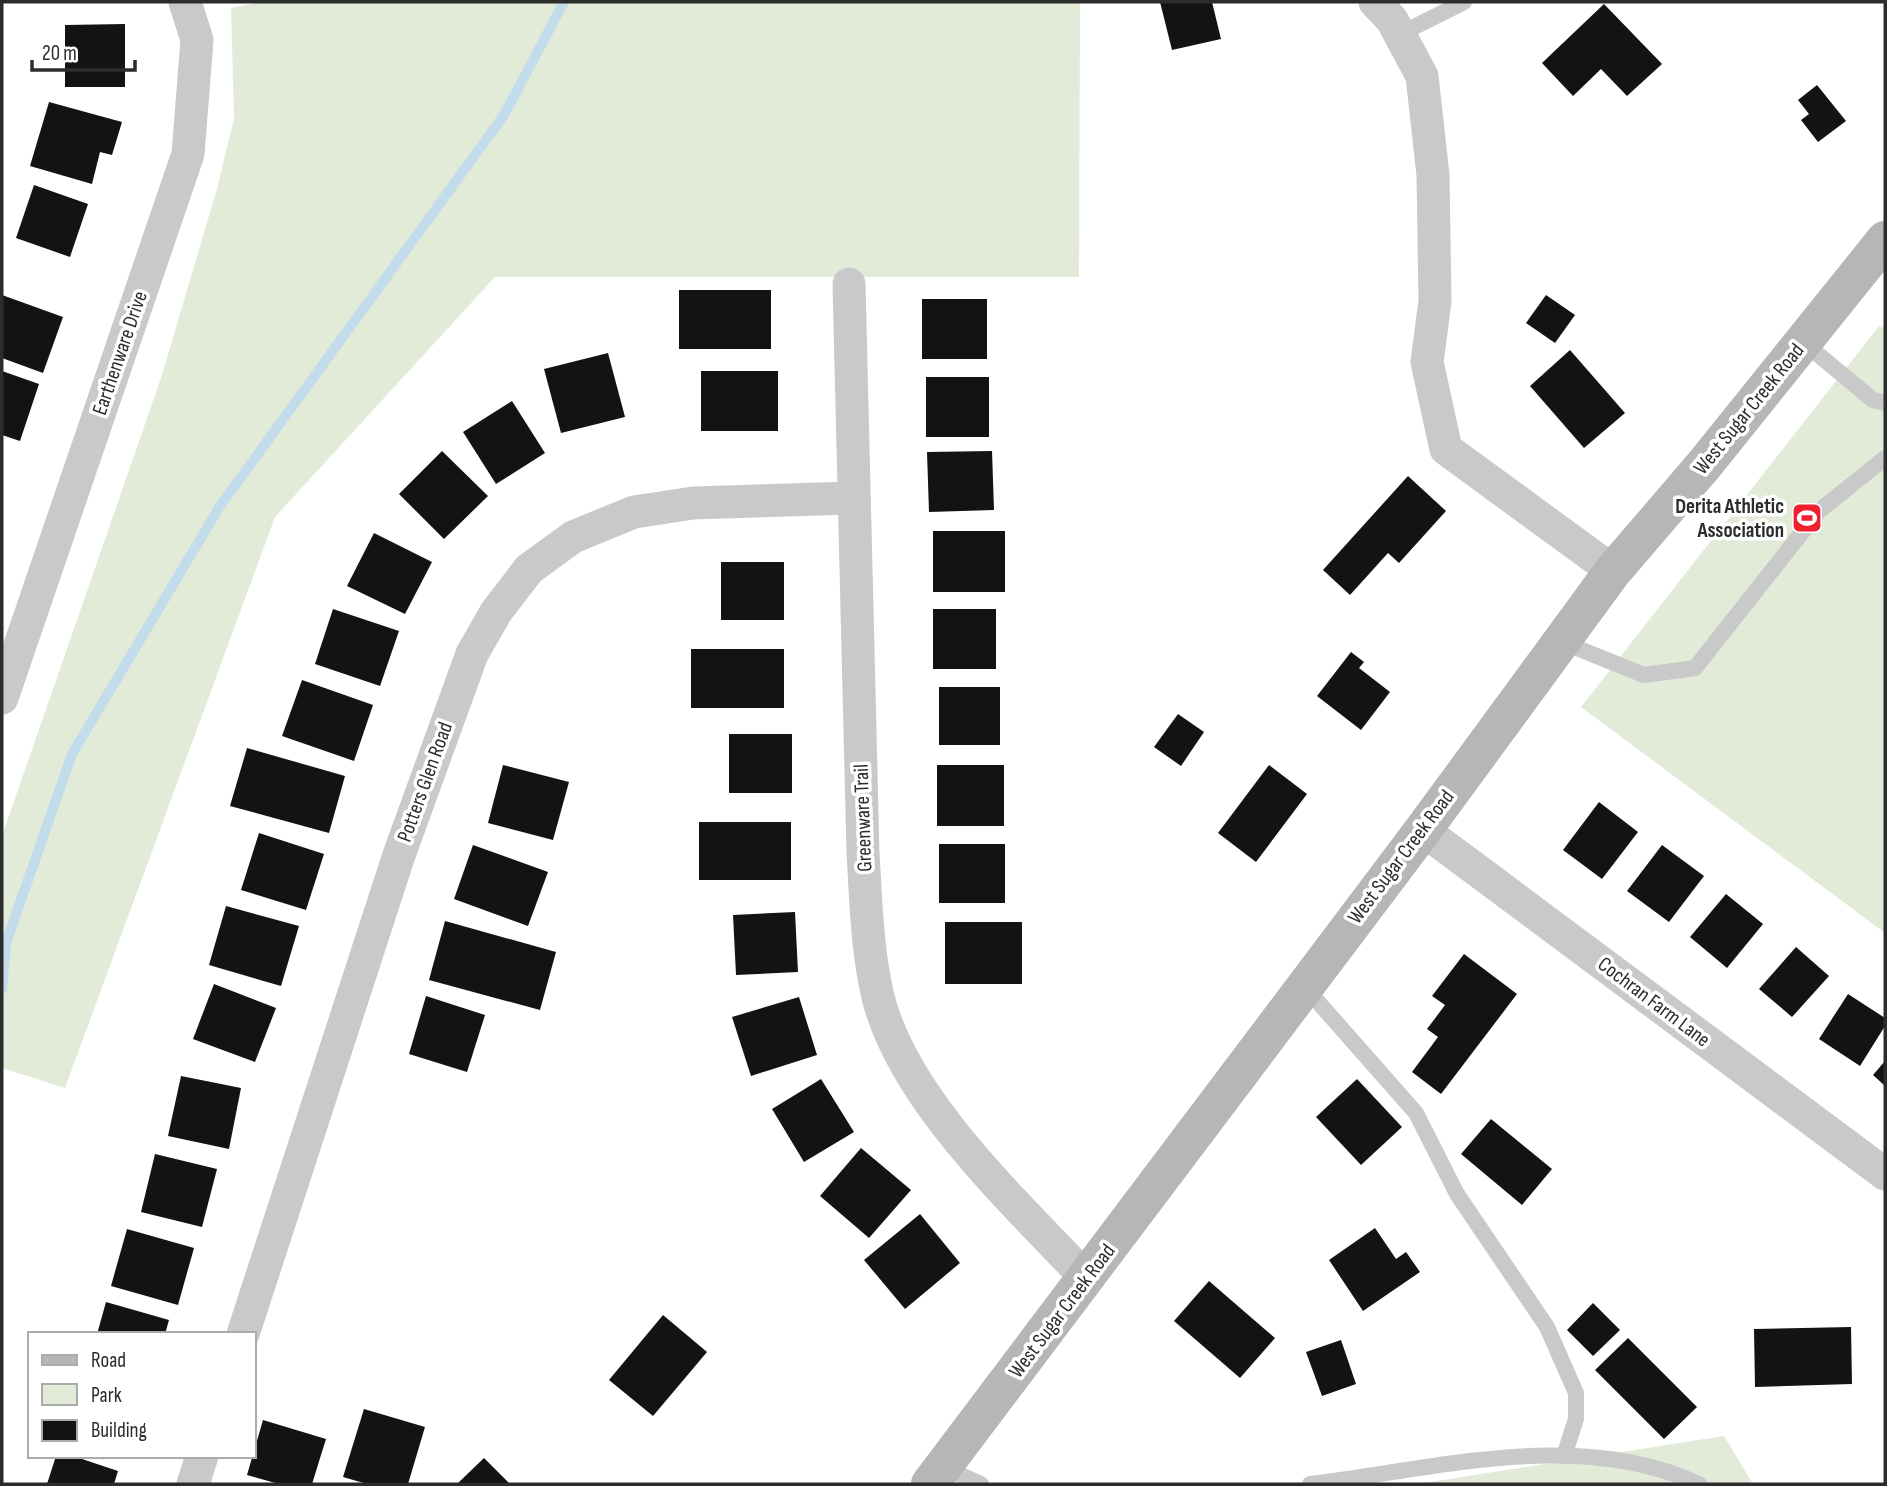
<svg xmlns="http://www.w3.org/2000/svg" width="1887" height="1486" viewBox="0 0 1887 1486" font-family="'Sofia Sans Condensed',sans-serif">
	<rect width="100%" height="100%" fill="#fff"/>
	<g fill="#e2ebd8">
		<polygon points="261,2 1080,2 1079,277 495,277 275,517 65,1088 2,1068 2,836 161,378 217,189 234,118 231,8"/>
		<polygon points="1879,326 1885,329 1885,933 1581,707"/>
		<polygon points="1724,1436 1753,1484 1417,1484"/>
	</g>
	<g fill="none" stroke-linecap="round" stroke-linejoin="round">
		<polyline stroke="#c2dcec" stroke-width="10" points="2,989 6,943 72,754 220,506 504,115 564,2"/>
	</g>
	<g fill="#131313">
		<polygon points="1160,2 1212,2 1221,39 1172,50"/>
		<polygon points="1604,4 1662,64 1627,96 1601,69 1573,96 1542,63"/>
		<polygon points="125,24 125,87 65,87 65,25"/>
		<polygon points="1817,85 1846,121 1818,142 1801,120 1809,114 1798,100"/>
		<polygon points="49,102 122,122 112,155 100,152 92,184 30,166"/>
		<polygon points="34,185 88,204 70,257 16,238"/>
		<rect x="679" y="290" width="92" height="59"/>
		<polygon points="2,295 63,317 43,373 2,358"/>
		<polygon points="1546,295 1575,315 1555,343 1526,323"/>
		<rect x="922" y="299" width="65" height="60"/>
		<polygon points="1570,350 1625,413 1584,448 1530,386"/>
		<polygon points="608,353 625,417 561,433 544,369"/>
		<polygon points="2,371 39,384 20,441 2,435"/>
		<rect x="701" y="371" width="77" height="60"/>
		<rect x="926" y="377" width="63" height="60"/>
		<polygon points="512,401 545,453 496,484 463,432"/>
		<polygon points="442,451 488,496 444,539 399,494"/>
		<polygon points="992,451 994,510 929,512 927,452"/>
		<polygon points="1408,476 1446,511 1399,563 1388,553 1350,595 1323,570"/>
		<rect x="933" y="531" width="72" height="61"/>
		<polygon points="374,533 432,562 405,614 347,586"/>
		<rect x="721" y="562" width="63" height="58"/>
		<polygon points="333,609 399,631 380,686 315,664"/>
		<rect x="933" y="609" width="63" height="60"/>
		<rect x="691" y="649" width="93" height="59"/>
		<polygon points="1351,652 1364,662 1359,668 1390,692 1361,730 1317,696"/>
		<polygon points="302,680 373,705 354,761 282,736"/>
		<rect x="939" y="687" width="61" height="58"/>
		<polygon points="1178,714 1204,732 1181,766 1154,747"/>
		<rect x="729" y="734" width="63" height="59"/>
		<polygon points="247,748 345,776 329,833 230,806"/>
		<polygon points="503,765 569,782 553,840 488,823"/>
		<rect x="937" y="765" width="67" height="61"/>
		<polygon points="1269,765 1307,794 1256,862 1218,833"/>
		<polygon points="1599,802 1638,832 1602,879 1563,850"/>
		<rect x="699" y="822" width="92" height="58"/>
		<polygon points="259,833 324,854 306,910 241,890"/>
		<rect x="939" y="844" width="66" height="59"/>
		<polygon points="473,845 548,872 528,926 454,899"/>
		<polygon points="1662,845 1704,876 1669,922 1627,891"/>
		<polygon points="1726,894 1763,924 1727,968 1690,937"/>
		<polygon points="226,906 299,926 281,986 209,965"/>
		<polygon points="795,912 798,972 736,975 733,915"/>
		<polygon points="445,921 556,952 540,1010 429,980"/>
		<rect x="945" y="922" width="77" height="62"/>
		<polygon points="1796,947 1829,976 1792,1017 1759,989"/>
		<polygon points="1464,954 1517,994 1441,1094 1412,1072 1438,1037 1427,1029 1445,1005 1432,996"/>
		<polygon points="214,984 276,1008 255,1062 193,1039"/>
		<polygon points="1848,994 1885,1018 1885,1026 1860,1066 1819,1039"/>
		<polygon points="426,996 485,1015 467,1072 409,1054"/>
		<polygon points="799,997 817,1055 751,1076 732,1017"/>
		<polygon points="1885,1061 1885,1086 1873,1075"/>
		<polygon points="181,1076 241,1088 229,1149 168,1136"/>
		<polygon points="821,1079 854,1132 804,1162 772,1109"/>
		<polygon points="1357,1079 1402,1127 1361,1165 1316,1117"/>
		<polygon points="1491,1119 1552,1169 1522,1205 1461,1154"/>
		<polygon points="861,1148 911,1190 869,1238 820,1196"/>
		<polygon points="155,1154 217,1169 202,1227 141,1212"/>
		<polygon points="920,1214 960,1263 905,1309 864,1260"/>
		<polygon points="1375,1228 1396,1259 1406,1252 1420,1272 1363,1311 1329,1260"/>
		<polygon points="127,1229 194,1248 178,1305 111,1286"/>
		<polygon points="1209,1281 1275,1338 1240,1378 1174,1321"/>
		<polygon points="106,1302 169,1320 165,1334 97,1334"/>
		<polygon points="1593,1303 1620,1330 1593,1356 1567,1330"/>
		<polygon points="663,1315 707,1352 653,1416 609,1380"/>
		<polygon points="1851,1327 1852,1384 1755,1387 1754,1329"/>
		<polygon points="1628,1338 1697,1407 1664,1439 1595,1370"/>
		<polygon points="1341,1340 1356,1384 1322,1396 1306,1352"/>
		<polygon points="364,1409 425,1427 408,1484 367,1484 343,1477"/>
		<polygon points="263,1420 326,1439 312,1484 279,1484 247,1475"/>
		<polygon points="56,1456 73,1456 118,1471 114,1484 47,1484"/>
		<polygon points="484,1458 510,1484 457,1484"/>
	</g>
	<g fill="none" stroke-linecap="round" stroke-linejoin="round">
		<g stroke="#c9c9c9" stroke-width="16">
			<polyline points="1400,34 1464,2"/>
			<polyline points="1803,342 1873,400 1885,403"/>
			<polyline points="1562,642 1644,675 1695,668 1819,511 1885,458"/>
			<polyline points="1304,986 1416,1113 1457,1194 1547,1327 1576,1393 1576,1419 1564,1456"/>
			<polyline points="943,1467 981,1484"/>
			<path d="M1310,1484C1437,1469 1578,1428 1699,1484"/>
		</g>
		<g stroke="#c9c9c9" stroke-width="33">
			<polyline points="1375,2 1392,20 1422,76 1433,175 1435,301 1427,362 1446,449 1613,571"/>
			<path d="M849,284L863,853C866,902 867,950 878,997C904,1101 1015,1202 1087,1279"/>
			<polyline points="2,698 188,154 197,40 185,2"/>
			<polyline points="1423,830 1885,1174"/>
			<polyline points="243,1334 399,855 472,654 496,612 529,569 573,537 634,512 693,503 854,498"/>
			<polyline points="193,1484 202,1456"/>
		</g>
		<polyline stroke="#b6b6b6" stroke-width="38" points="930,1484 1423,830 1613,571 1704,465 1885,240"/>
	</g>
	<defs>
		<g id="stadium-square" transform="scale(1.575)"><rect x="-9" y="-9" width="18" height="18" rx="4" fill="#ef2130" stroke="#fff"/><path d="M0-5a6.5 5 0 1 0 0 10a6.5 5 0 1 0 0-10ZM-3.5-1.8h7v3.6h-7Z" fill="#fff"/></g>
	</defs>
	<g fill-rule="evenodd">
		<use href="#stadium-square" x="1807" y="518"/>
	</g>
	<g text-anchor="middle" dominant-baseline="central" stroke-width="7" stroke-linejoin="round" paint-order="stroke">
		<g font-size="21" fill="#2c2c2c" stroke="#fff">
			<text transform="translate(120 353) rotate(-71)">Earthenware Drive</text>
			<text transform="translate(1749 409) rotate(-51)">West Sugar Creek Road</text>
			<text transform="translate(425 782) rotate(-70)">Potters Glen Road</text>
			<text transform="translate(863 818) rotate(-92)">Greenware Trail</text>
			<text transform="translate(1401 857) rotate(-53)">West Sugar Creek Road</text>
			<text transform="translate(1654 1002) rotate(37)">Cochran Farm Lane</text>
			<text transform="translate(1062 1311) rotate(-53)">West Sugar Creek Road</text>
		</g>
		<g font-size="21" font-weight="bold" fill="#2c2c2c" stroke="#fff" text-anchor="end">
			<text x="1784" y="506">Derita Athletic<tspan x="1784" dy="24">Association</tspan></text>
		</g>
	</g>
	<rect width="1887" height="1486" fill="none" stroke="#2c2c2c" stroke-width="7"/>
	<rect x="28" y="1332" width="228" height="126" fill="#ffffff" stroke="#ababab" stroke-width="2"/>
	<rect x="42" y="1355" width="35" height="10" fill="#b6b6b6" stroke="#ababab" stroke-width="2"/>
	<text x="91" y="1367" font-size="21" fill="#2c2c2c">Road</text>
	<rect x="42" y="1384" width="35" height="21" fill="#e2ebd8" stroke="#ababab" stroke-width="2"/>
	<text x="91" y="1402" font-size="21" fill="#2c2c2c">Park</text>
	<rect x="42" y="1420" width="35" height="21" fill="#131313" stroke="#ababab" stroke-width="2"/>
	<text x="91" y="1437" font-size="21" fill="#2c2c2c">Building</text>
	<path d="M32 60v10h103v-10" fill="none" stroke="#2c2c2c" stroke-width="3.5"/>
	<text x="42" y="60" font-size="21" fill="#2c2c2c" stroke="#ffffff" stroke-width="5" paint-order="stroke">20 m</text>
</svg>
